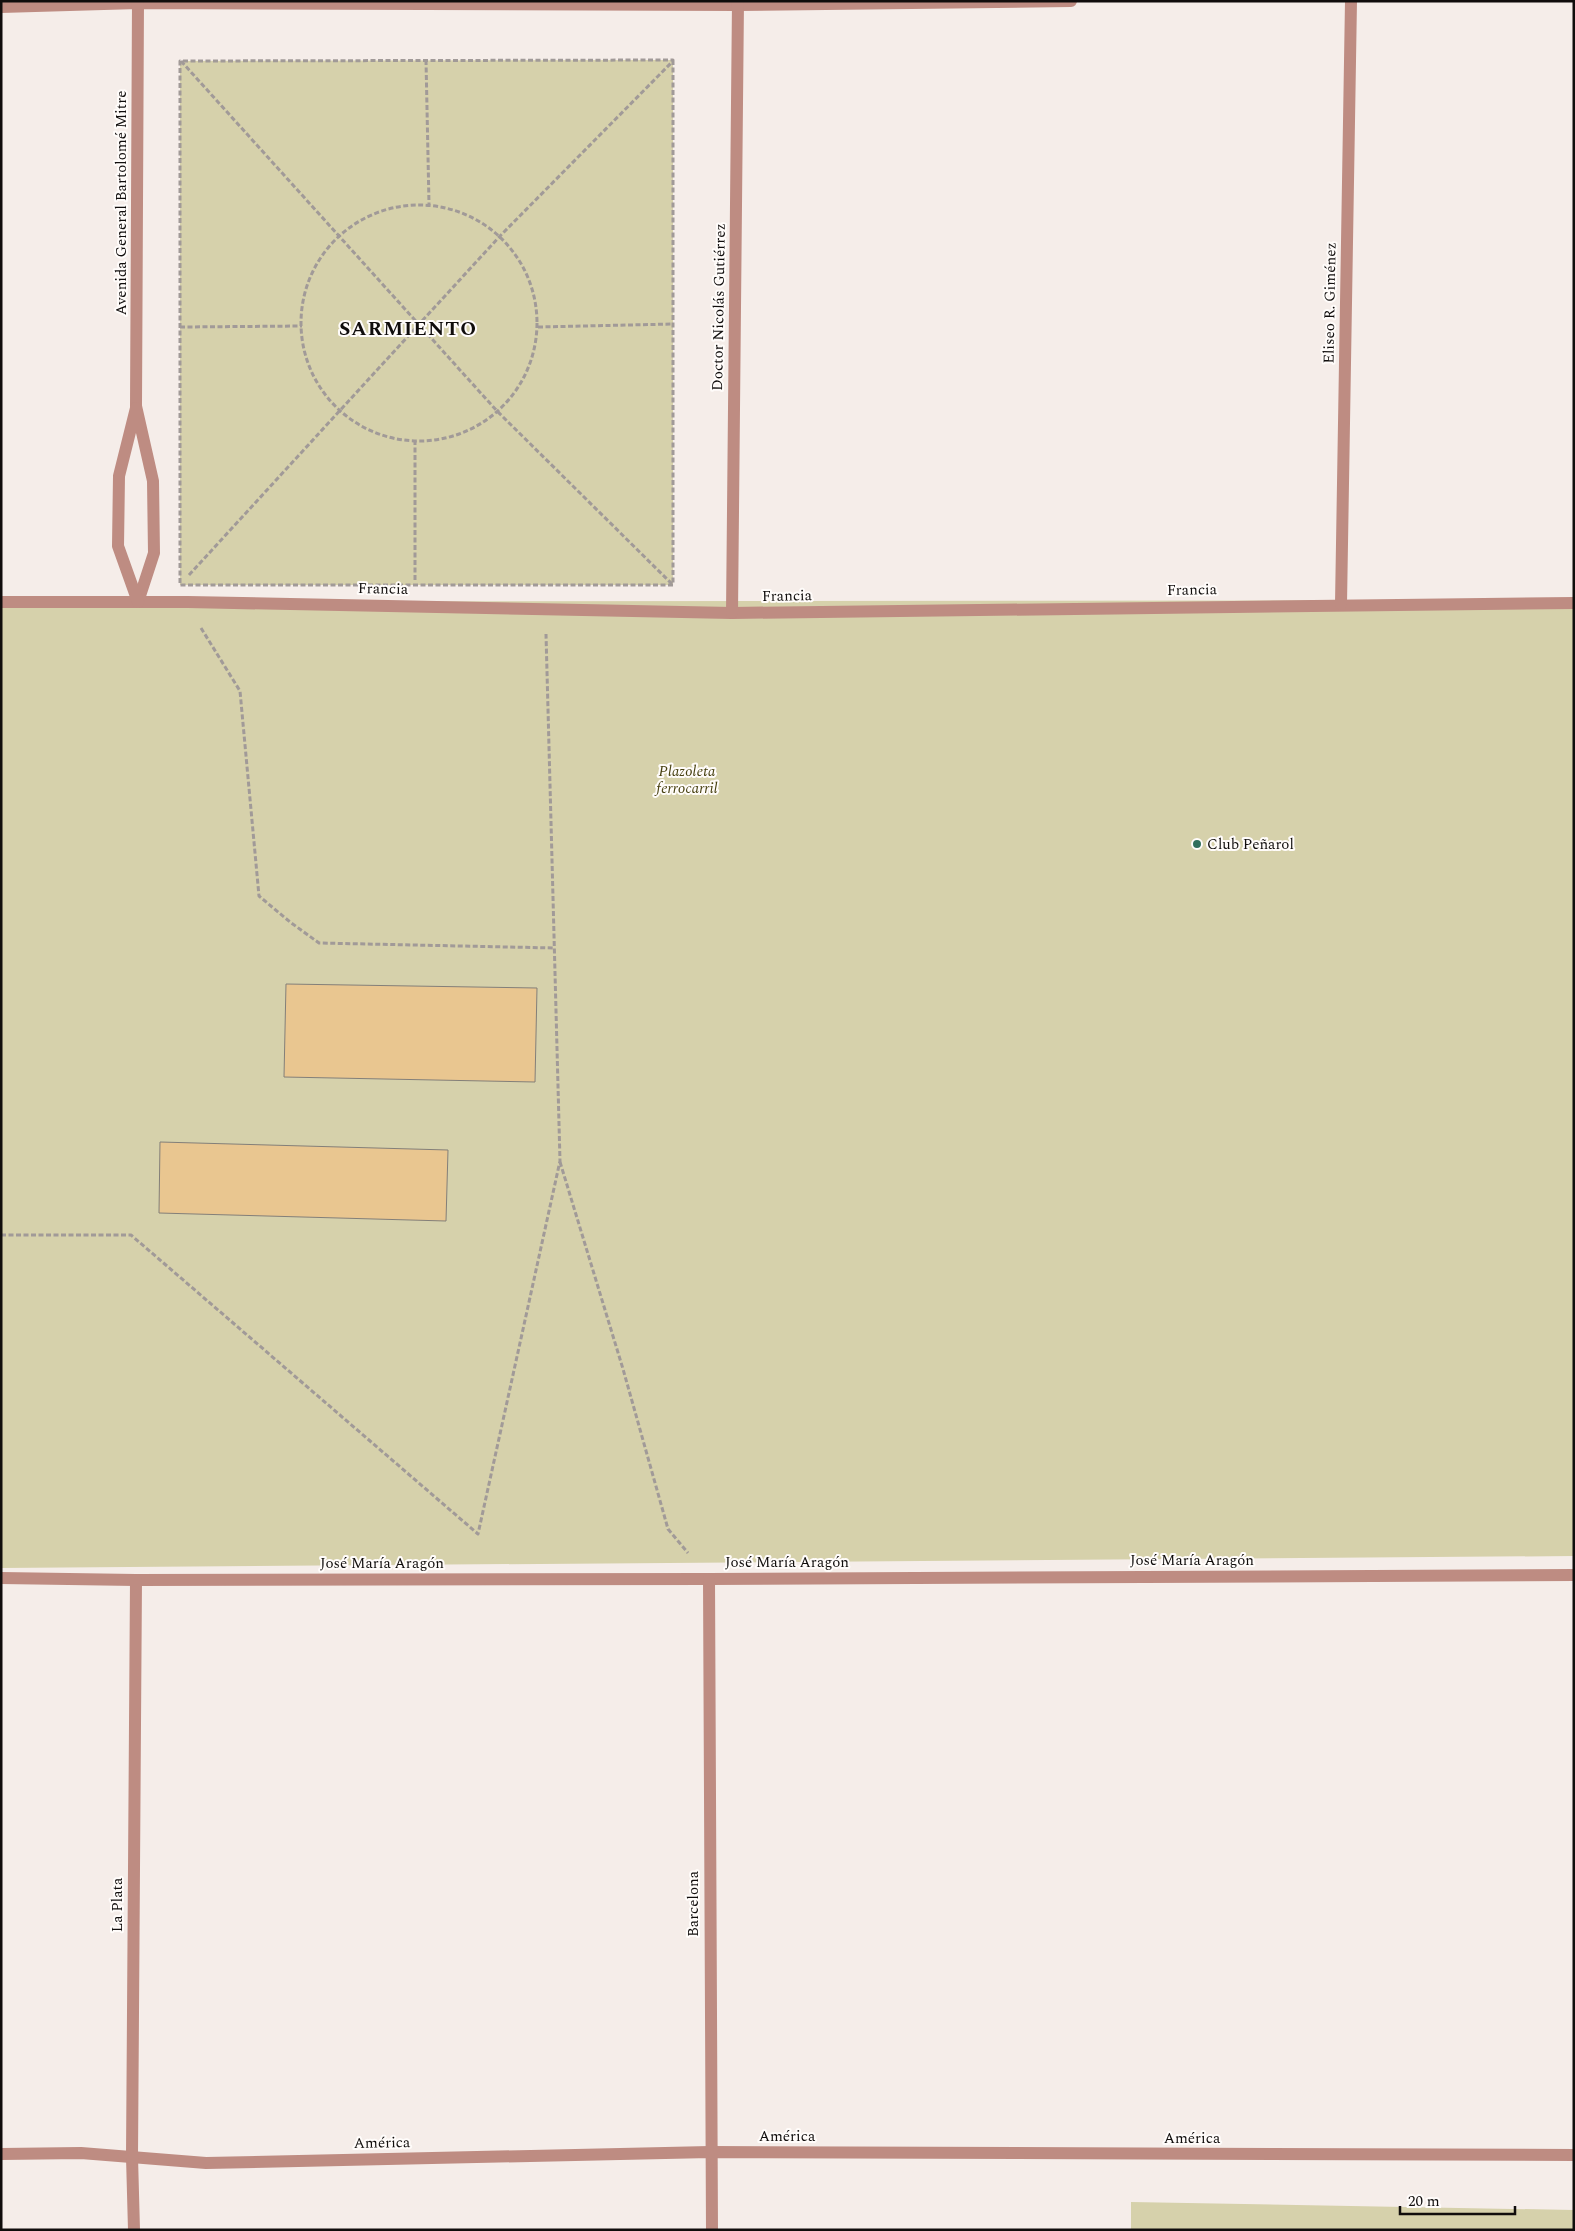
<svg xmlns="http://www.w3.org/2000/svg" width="1575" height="2231" viewBox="0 0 1575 2231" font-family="Spectral,serif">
	<rect width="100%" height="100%" fill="#f5ede9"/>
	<g fill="#d6d1ab">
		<polygon points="673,60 673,585 180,585 180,61"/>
		<polygon points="1574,600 1574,1556 1,1568 1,602"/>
		<polygon points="1131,2202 1574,2210 1574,2230 1131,2230"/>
	</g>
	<g fill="#e9c690" stroke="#837f79">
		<polygon points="286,984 537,988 535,1082 284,1077"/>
		<polygon points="160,1142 448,1150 446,1221 159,1213"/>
	</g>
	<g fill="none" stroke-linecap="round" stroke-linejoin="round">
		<g stroke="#a19a98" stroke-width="3" stroke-dasharray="5 2.5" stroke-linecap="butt">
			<polyline points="426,60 429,204"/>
			<polygon points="673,60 673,585 180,585 180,61"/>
			<polyline points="181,61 497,411 673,585"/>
			<circle cx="419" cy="323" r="118"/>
			<polyline points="180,327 302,326"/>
			<polyline points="538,327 673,324"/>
			<polyline points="189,575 500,236 673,61"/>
			<polyline points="415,580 415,441"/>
			<polyline points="201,628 240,691 259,896 290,922 319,943 555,948"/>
			<polyline points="560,1162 623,1369 668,1529 688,1553"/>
			<polyline points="1,1235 131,1235 478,1534 560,1161 546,634"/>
		</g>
		<g stroke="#be8c82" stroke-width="12">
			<polyline points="1,7 138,3 738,5 1071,1"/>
			<polyline points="1,602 188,602 732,613 1574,603"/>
			<polyline points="1341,604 1351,1"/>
			<polyline points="732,613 738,1"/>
			<polyline points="1,1578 136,1580 709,1579 1574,1575"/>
			<polyline points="709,1579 712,2230"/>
			<polyline points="1,2154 81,2153 206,2163 710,2152 1574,2155"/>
			<polyline points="134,2230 132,2157 136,1580"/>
		</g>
		<g stroke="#be8c82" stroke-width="12">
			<polyline points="138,1 136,406 153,481 154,553 138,602"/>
			<polyline points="136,408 119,476 118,546 138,602"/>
		</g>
	</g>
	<circle fill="#306f5c" stroke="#fffcfa" stroke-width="2" cx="1197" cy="844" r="5"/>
	<g text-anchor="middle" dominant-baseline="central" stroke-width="4" stroke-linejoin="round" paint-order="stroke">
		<g font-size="15" fill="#100d0c" stroke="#fffcfa">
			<text transform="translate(121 203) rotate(-90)">Avenida General Bartolomé Mitre</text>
			<text transform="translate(1330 303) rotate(-89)">Eliseo R. Giménez</text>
			<text transform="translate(719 307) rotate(-89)">Doctor Nicolás Gutiérrez</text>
			<text transform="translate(383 589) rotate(1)">Francia</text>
			<text transform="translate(1192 590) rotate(-1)">Francia</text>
			<text transform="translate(787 596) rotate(-1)">Francia</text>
			<text x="1192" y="1560">José María Aragón</text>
			<text x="787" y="1562">José María Aragón</text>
			<text x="382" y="1563">José María Aragón</text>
			<text transform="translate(693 1904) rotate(-90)">Barcelona</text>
			<text transform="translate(117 1905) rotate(-90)">La Plata</text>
			<text x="787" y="2136">América</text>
			<text x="1192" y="2138">América</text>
			<text transform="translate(382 2143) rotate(-1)">América</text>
		</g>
		<g font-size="15" font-style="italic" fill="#484111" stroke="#fffcfa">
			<text x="687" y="771">Plazoleta<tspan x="687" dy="17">ferrocarril</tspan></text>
		</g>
		<g font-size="15" fill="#100d0c" stroke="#fffcfa" text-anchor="start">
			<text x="1207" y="844">Club Peñarol</text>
		</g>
		<g font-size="20" font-weight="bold" letter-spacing="1" fill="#100d0c" stroke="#fffcfa">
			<text x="408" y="329">SARMIENTO</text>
		</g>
	</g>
	<rect width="1575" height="2231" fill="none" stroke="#100d0c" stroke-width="5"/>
	<path d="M1400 2206v8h115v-8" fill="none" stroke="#100d0c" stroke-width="2.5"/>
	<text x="1408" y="2206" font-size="15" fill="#100d0c" stroke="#fffcfa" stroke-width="4" paint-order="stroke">20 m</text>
</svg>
